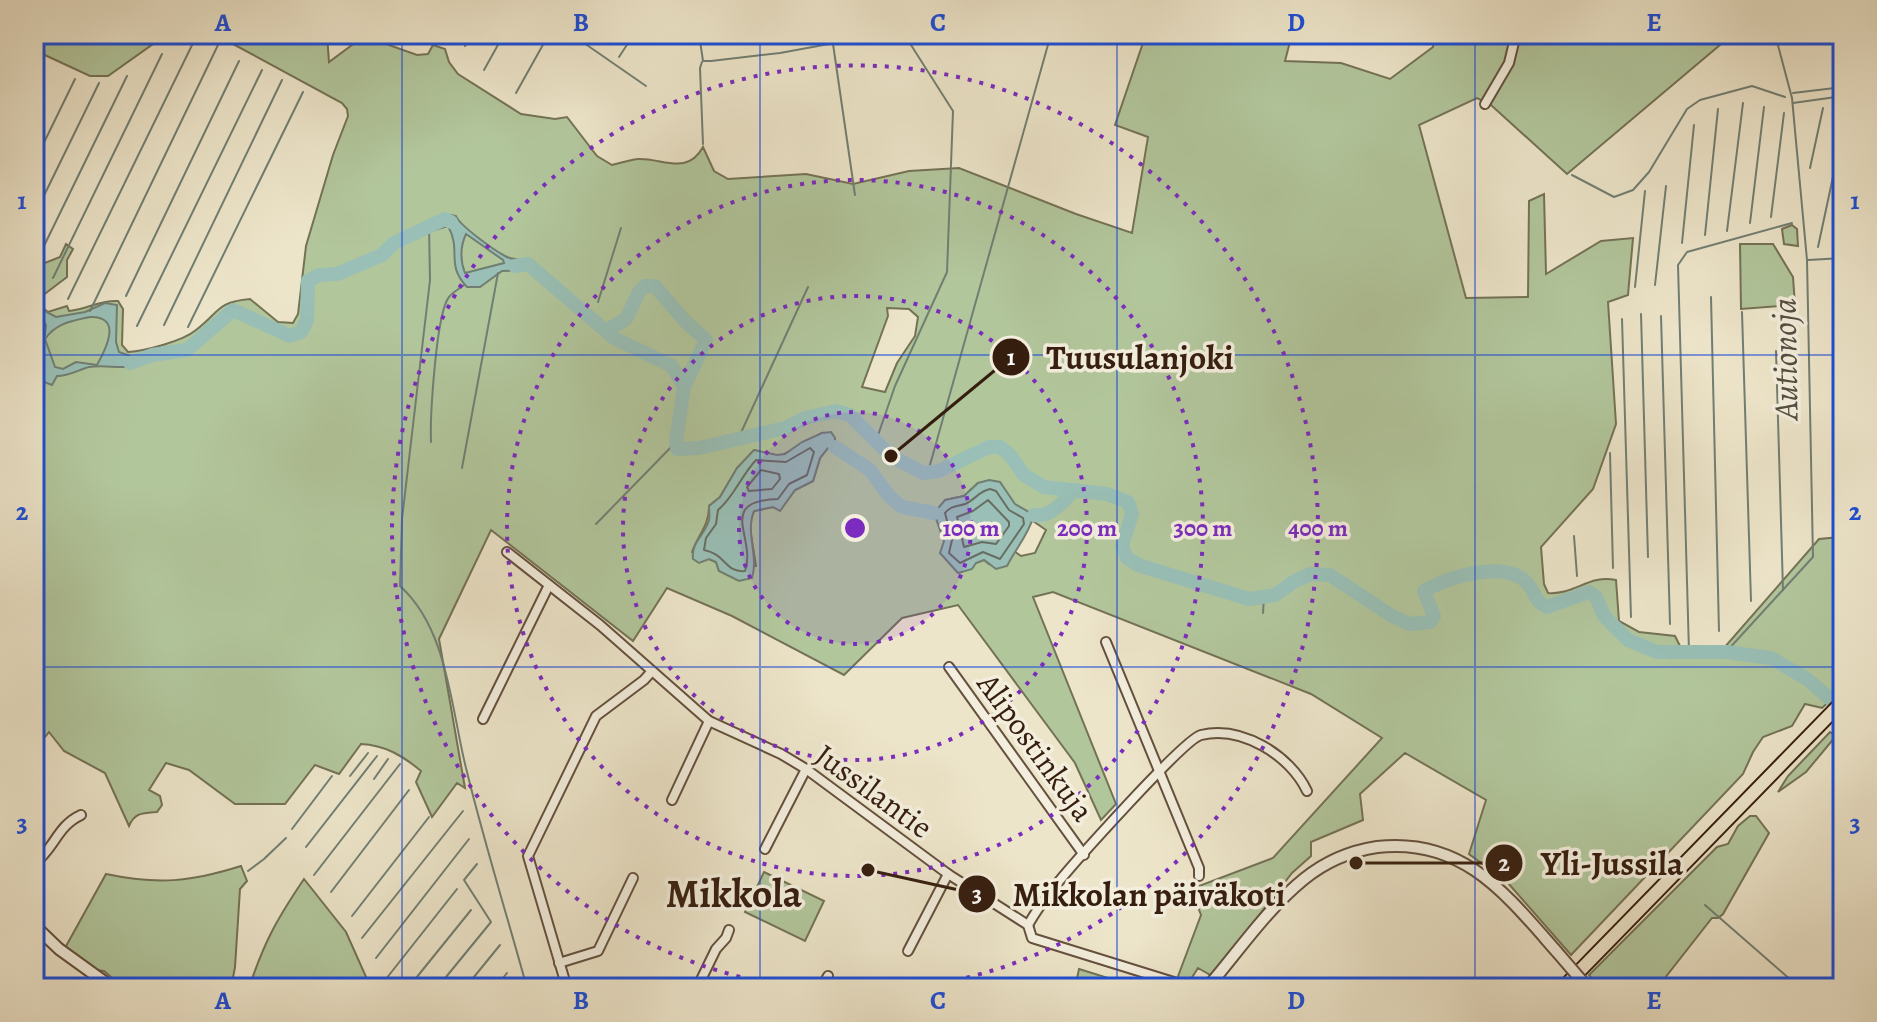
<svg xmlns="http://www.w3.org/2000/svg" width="1877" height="1022" viewBox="0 0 1877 1022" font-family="Alegreya,serif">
	<rect width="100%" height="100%" fill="#ede5ca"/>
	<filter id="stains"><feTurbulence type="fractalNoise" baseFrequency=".0025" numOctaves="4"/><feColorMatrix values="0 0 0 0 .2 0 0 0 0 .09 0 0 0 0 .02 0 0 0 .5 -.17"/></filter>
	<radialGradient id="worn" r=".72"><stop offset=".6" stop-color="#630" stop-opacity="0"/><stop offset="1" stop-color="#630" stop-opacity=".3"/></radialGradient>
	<g fill="#b2c69c" stroke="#747256" stroke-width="2" fill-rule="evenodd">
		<polygon points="34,34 162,34 160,39 108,76 90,76 34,50"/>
		<path d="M214,34H327L329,62L364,36L417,55L428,54L433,45L445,49L449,62L458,74L521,114L555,119L567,117L597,156L612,165C620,163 629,160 638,159C663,158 687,176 703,147L714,171L728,179L806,174L853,184L909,171L959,168L1076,214L1132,233L1148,137L1115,125L1146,34H1292L1285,61L1341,63L1390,79L1433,47L1435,34H1733L1567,174L1491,105L1477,98L1419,125L1466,298L1528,297L1529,201L1544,194L1546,274L1601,241L1633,238L1628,295L1608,302L1616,424L1593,489L1541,547L1544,584L1548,593C1575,595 1589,574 1616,580L1619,621L1639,632L1675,636L1681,648H1724L1819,539L1840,537V513H1843V709L1832,699L1822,708L1805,704L1792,726L1763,737L1753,752L1743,774L1571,955L1508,883L1469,854L1486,800L1405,753L1360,794L1363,820L1311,842V856L1292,873L1212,976L1198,968L1189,982L1177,979L1201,915L1191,889L1273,858L1382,738L1311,694L1053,592L1033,597L1116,804L1101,820L1075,763L958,605L902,618L844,675L732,616L667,588L633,641L491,530L439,639L465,788L457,783L432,817L416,782L421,771C403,756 385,745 361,744L339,774L315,765L285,804H235L189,770L166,763L149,790L160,796L162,805L157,812C144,813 135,812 129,826L105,773L64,751L49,732L34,751V269L37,266L60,257L66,244L73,249L67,260V277L42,296L39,305L48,312L67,306L69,311C89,309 98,300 118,301L123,309L122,345L128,352C145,351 183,341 196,330C220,312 216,302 250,299L278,322L293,323L298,314L306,246L333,155L348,116L347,109L342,103L233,44L218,42ZM887,308L909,309L918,317L915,336L897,363L885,392L862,387L888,316ZM822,433L828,448L820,458L813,481L795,490L780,510L773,507L754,511L749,522L756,566L719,571L716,562L692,552C699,533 709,526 709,506L720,497L737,468L754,450C762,452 773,456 781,455C785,455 816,436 822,433ZM978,483L1008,495L1015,505L1034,515L1033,521L1046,530L1035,553L1021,556L1014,551L1010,556L989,564L984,560L976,563L944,541L938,518L945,500L964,496Z"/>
		<polygon points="1792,225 1797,229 1798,246 1784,244 1782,229"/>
		<polygon points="1740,244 1773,244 1793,277 1795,305 1741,309"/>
		<polygon points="1830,732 1836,736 1806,772 1778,792 1788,776"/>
		<polygon points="1750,816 1756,816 1769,833 1723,914 1718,918 1712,918 1657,988 1600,988 1589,975 1717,847 1728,844 1738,826"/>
		<path d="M241,866L247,881L240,889L235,967L231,988H124L104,971L95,970L65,948L106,874C158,885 190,882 241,866Z"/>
		<polygon points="764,872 824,901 805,941 745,912"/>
		<path d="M304,879L346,932L371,988H249C264,942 277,919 304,879Z"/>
		<polygon points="1079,969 1140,988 1075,988"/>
	</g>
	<g fill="#99bfb6" stroke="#717f73" stroke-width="2" fill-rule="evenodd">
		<path d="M451,215L456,216C460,226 494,250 505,256C512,260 522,260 530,261L529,270L502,271L480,287H467C445,264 462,251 448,226L435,230L432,219ZM466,234L503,260L504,263L465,273C460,260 460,247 466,234Z"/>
		<path d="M105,303L117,305L116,342L119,352L133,357L146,355V359C127,374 111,363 89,367C78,370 69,376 57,376L52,385L34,378V338L45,335L46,325L41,318H34V305L56,317L85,312ZM90,317C123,316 106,349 97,365L76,362L63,369L55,367L45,339C56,323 72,321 90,317Z"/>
		<path d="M831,432L835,438V447L828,448L820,458L813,481L795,490L780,511L773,507L754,511C745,533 759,556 752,578L739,581L719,571L716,562L709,559L699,563L693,559C691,542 705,535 709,520C710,516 709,511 709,506L720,497L737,468L754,450L777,455L785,454L802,442L822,433Z"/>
		<path d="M989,480L1000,482L1015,504L1034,515C1029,534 1015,550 1007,566L996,569L984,560L976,563L972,569L958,573L940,553L944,541L934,513L945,500L964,496L978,483Z"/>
	</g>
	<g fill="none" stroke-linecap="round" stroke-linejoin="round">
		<g stroke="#686e62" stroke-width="2">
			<path d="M810,448L814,452L807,475L789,484L778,499C715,501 757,538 745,571C725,573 726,554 704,550L706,538L716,524L718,510C734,497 741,476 756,460L786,462Z"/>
			<polygon points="761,470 779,474 780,479 772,489 749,491 747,487"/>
			<path d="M990,489L996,491L1009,510L1023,518L1024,524L1000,559L983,552L960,563L949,553L952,540L945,513C952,505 956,507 965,504C975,500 979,491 990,489Z"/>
			<polygon points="988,500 1009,522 1009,526 996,544 982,542 964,547 957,517 973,511"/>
		</g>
		<g stroke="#717f73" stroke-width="2">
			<polyline points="571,34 646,86"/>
			<polyline points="699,34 703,61 711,61 780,53 867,37"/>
			<polyline points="435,42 436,34"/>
			<polyline points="833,44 855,195"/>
			<polyline points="465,46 471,34"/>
			<polyline points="619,57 634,34"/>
			<polyline points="702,62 700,68 703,144"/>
			<polyline points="484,70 504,34"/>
			<polyline points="516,93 549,34"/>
			<polyline points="1793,93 1843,87"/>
			<polyline points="1793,103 1843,96"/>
			<polyline points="34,163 75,79"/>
			<polyline points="1810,168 1823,108"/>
			<polyline points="1572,175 1614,197 1633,190 1649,172 1687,109 1700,100 1752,86 1785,97"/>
			<polyline points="34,216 99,83"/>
			<polyline points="1771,217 1784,113"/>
			<polyline points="1750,223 1764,107"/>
			<path d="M429,225L430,280L402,519L400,586C448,629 451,709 466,768C484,842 507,915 527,988"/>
			<polyline points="1727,231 1743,103"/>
			<polyline points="1705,235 1718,109"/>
			<polyline points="1682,243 1694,125"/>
			<polyline points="1818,247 1843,130"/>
			<polyline points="1838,250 1843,228"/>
			<polyline points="41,252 127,76"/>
			<polyline points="1808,260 1843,258"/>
			<polyline points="1833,268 1839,508"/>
			<polyline points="53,278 162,54"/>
			<polyline points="1655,285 1666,186"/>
			<polyline points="1635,287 1645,191"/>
			<polyline points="126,296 239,61"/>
			<polyline points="1711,297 1719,631"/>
			<polyline points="68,299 195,39"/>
			<polyline points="598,302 621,228"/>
			<polyline points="90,311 218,45"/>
			<polyline points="1742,312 1751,601"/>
			<polyline points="1641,314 1648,557"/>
			<polyline points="1661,316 1670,624"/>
			<polyline points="1622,319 1631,617"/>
			<polyline points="164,325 282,80"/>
			<polyline points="137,326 262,70"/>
			<polyline points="188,327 303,92"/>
			<polyline points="1776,351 1783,590"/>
			<polyline points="739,437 808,287"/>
			<polyline points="876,441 895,386 947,272 953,111 904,34"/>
			<path d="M431,442C430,418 436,313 449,297C453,292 459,289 464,285"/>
			<polyline points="1610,453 1613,568"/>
			<polyline points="462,468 498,273"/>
			<polyline points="928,472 1051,34"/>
			<polyline points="596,524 676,442"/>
			<polyline points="1574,536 1577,576"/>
			<polyline points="1263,613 1264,597"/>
			<polyline points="1689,652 1678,265 1687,252 1792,223"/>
			<polyline points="1726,652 1813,557 1807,260 1792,98 1775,34"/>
			<polyline points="350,776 368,753"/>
			<polyline points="374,779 388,759"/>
			<polyline points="292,829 332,776"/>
			<polyline points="306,847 377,756"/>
			<polyline points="248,871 264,859 286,838"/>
			<polyline points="314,875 400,764"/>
			<polyline points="331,892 409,790"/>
			<polyline points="1705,905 1800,988"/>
			<polyline points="352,916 429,817"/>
			<polyline points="362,938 463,811"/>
			<polyline points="376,958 469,839"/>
			<polyline points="382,984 457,889"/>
			<polyline points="408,988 471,910"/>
			<polyline points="437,988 491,922 464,880 477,864"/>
			<polyline points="465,988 500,945"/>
			<polyline points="495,988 507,973"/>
			<polyline points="509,988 511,985"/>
		</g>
		<g stroke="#99bfb6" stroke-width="14">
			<path d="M515,266L528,264L614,338L672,366L684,387L676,442L677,449L699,448L785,428L805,418L836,411L850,415L891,456L923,473L939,471L989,447H1000L1010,455L1024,475L1044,487L1107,494L1128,502L1132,514L1122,546L1127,558L1138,565L1249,599L1275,595L1295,581L1311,574L1330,575L1392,616L1409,624L1430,622L1434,616L1424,591C1447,577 1506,559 1527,583C1536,593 1534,601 1547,607L1589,592L1596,597L1604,616L1628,640L1657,652H1726L1771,658L1807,679L1843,710"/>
			<polyline points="607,330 626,319 639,292 645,286 655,286 685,321 706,340 684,387"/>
			<polyline points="130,363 152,355 187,350 233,310 290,336 301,332 307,320 308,281 319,275 337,274 382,255 394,243 445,219 451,222"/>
			<polyline points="835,447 870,470 889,496 902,507 934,513"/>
			<path d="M1034,515C1051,518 1063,501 1075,490"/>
		</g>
		<g stroke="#64503e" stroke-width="12">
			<g id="minor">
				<polyline points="1485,104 1509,63 1516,34"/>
				<polyline points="507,552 600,625 709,721 781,754 806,769 948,874 1028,925 1032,938 1193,988"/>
				<polyline points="1106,642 1199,868 1199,876"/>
				<polyline points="949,667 1084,855"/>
				<polyline points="483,719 549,585"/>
				<polyline points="672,800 709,721"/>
				<polyline points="765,849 806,769"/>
				<path d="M34,864C55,848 57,826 81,815"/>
				<path d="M1028,925C1035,913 1043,901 1052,890C1069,868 1184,739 1201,735C1241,725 1290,755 1307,791"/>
				<polyline points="908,951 948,874"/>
				<polyline points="559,963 598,951 633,878"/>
				<polyline points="567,988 528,856 596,716 644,680 652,671"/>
				<polyline points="697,988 716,949 726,938 729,930"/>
				<polyline points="821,988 828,976"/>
			</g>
		</g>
		<g stroke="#64503e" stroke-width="14">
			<g id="tertiary">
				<polyline points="34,925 59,949 113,988"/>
				<path d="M1207,988C1238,952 1267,909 1304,879C1325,862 1351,851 1377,847C1463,837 1506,894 1557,952"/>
			</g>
		</g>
		<g stroke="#361e0f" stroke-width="16">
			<polyline id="primary" points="1563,988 1843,701"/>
		</g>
		<use href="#minor" stroke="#f3eedd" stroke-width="8"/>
		<use href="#tertiary" stroke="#f3eedd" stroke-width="10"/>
		<use href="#primary" stroke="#ede5ca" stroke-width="12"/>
		<g stroke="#64503e" stroke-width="14" stroke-linecap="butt">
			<polyline id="tertiary-bridge" points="1557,952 1588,988"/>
		</g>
		<use href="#tertiary-bridge" stroke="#f3eedd" stroke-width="10"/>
	</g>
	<path fill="none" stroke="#1d4ed8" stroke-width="2" stroke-opacity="0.55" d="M402,34V988M760,34V988M1117,34V988M1475,34V988M34,355H1843M34,667H1843"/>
	<circle cx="855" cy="528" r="116" fill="#7b2cbf" fill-opacity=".12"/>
	<g fill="none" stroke="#7b2cbf" stroke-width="4" stroke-dasharray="4 8">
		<circle cx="855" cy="528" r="116"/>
		<circle cx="855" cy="528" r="232"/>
		<circle cx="855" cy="528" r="348"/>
		<path d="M799 988A463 463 0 1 1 911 988"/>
	</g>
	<g text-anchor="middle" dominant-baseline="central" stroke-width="7" stroke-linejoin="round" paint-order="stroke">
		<g font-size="32" fill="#361e0f" stroke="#f3eedd">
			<text transform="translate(1036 747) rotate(54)">Alipostinkuja</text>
			<text transform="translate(874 791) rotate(36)">Jussilantie</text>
		</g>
		<g font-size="34" font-style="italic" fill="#544e41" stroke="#f3eedd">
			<text transform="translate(1785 359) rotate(-91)">Autionoja</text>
		</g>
		<g font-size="40" font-weight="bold" fill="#361e0f" stroke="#f3eedd">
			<text x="734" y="893">Mikkola</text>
		</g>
	</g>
	<circle cx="855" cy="528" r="12" fill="#7b2cbf" stroke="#f3eedd" stroke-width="4"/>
	<g font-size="24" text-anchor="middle" font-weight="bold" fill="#7b2cbf" stroke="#f3eedd" stroke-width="7" stroke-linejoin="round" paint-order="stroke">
		<text x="971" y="536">100 m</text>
		<text x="1087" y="536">200 m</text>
		<text x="1203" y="536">300 m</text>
		<text x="1318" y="536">400 m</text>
	</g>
	<path fill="none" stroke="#361e0f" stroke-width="3" d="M891 456L1011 357M1356 863L1504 863M868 870L977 894"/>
	<g fill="#361e0f" stroke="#f3eedd" stroke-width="3">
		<circle cx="891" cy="456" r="8"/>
		<circle cx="1356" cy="863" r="8"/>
		<circle cx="868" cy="870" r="8"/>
		<circle cx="1011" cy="357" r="20"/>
		<circle cx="1504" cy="863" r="20"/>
		<circle cx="977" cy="894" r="20"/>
	</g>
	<g font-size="24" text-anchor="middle" font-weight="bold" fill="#fff">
		<text x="1011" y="365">1</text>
		<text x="1504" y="871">2</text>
		<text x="977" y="902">3</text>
	</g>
	<g font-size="34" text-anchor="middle" font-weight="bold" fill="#361e0f" stroke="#f3eedd" stroke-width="7" stroke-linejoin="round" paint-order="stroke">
		<text x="1140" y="369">Tuusulanjoki</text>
		<text x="1612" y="875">Yli-Jussila</text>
		<text x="1149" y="906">Mikkolan päiväkoti</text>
	</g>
	<rect width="1877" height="1022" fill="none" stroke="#ede5ca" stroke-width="88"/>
	<rect x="44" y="44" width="1789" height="934" fill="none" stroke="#1d4ed8" stroke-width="3"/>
	<g font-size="26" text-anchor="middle" font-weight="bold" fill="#1d4ed8">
		<text x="223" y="31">A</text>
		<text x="581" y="31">B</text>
		<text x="938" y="31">C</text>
		<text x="1296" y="31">D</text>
		<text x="1654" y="31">E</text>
		<text x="22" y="209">1</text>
		<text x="1855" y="209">1</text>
		<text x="22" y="520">2</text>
		<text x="1855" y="520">2</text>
		<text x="22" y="831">3</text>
		<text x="1855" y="831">3</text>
		<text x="223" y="1009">A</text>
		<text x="581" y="1009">B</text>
		<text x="938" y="1009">C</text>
		<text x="1296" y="1009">D</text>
		<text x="1654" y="1009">E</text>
	</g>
	<rect width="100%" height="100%" filter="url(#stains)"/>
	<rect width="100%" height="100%" fill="url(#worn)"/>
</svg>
